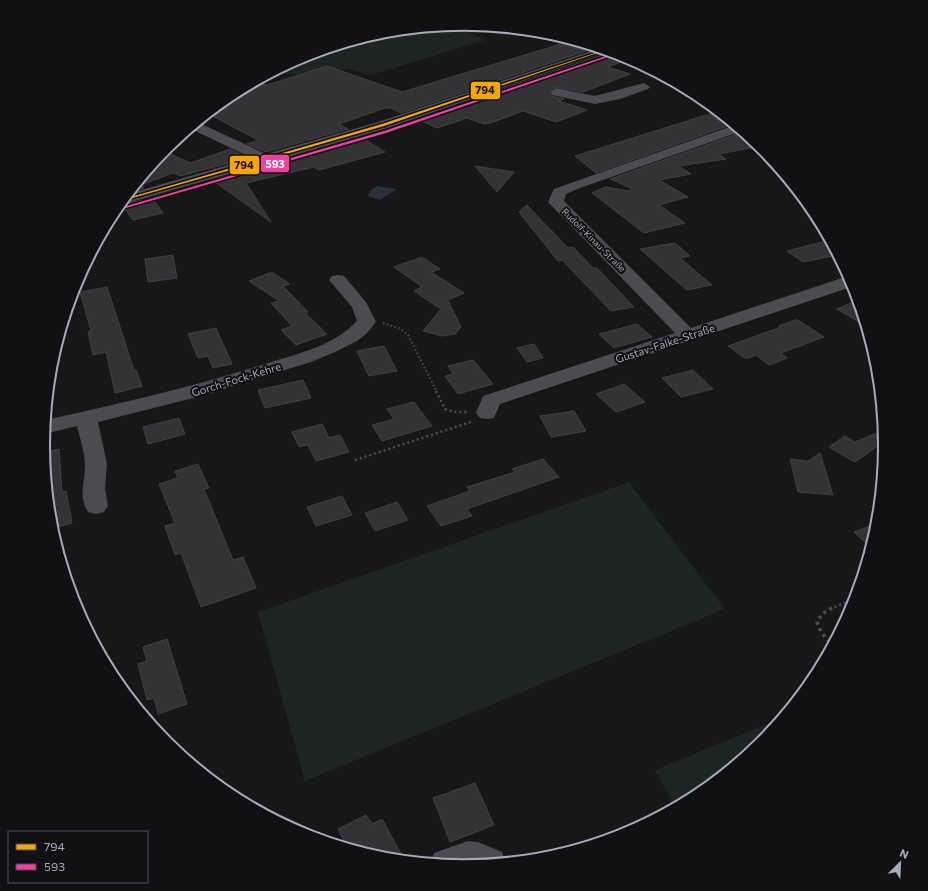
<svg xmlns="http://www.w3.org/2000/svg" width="928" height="891" viewBox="0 0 928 891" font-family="Commissioner,sans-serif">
	<rect width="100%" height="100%" fill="#171717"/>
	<g fill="#1c251f">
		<polygon points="454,25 485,40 371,75 347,69 306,75 269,74 303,56 382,32"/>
		<polygon points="629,482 725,609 305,781 258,612"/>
		<path d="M784,717C754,753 718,786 676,808L655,770Z"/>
	</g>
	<polygon fill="#28303a" points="377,186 397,189 380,200 368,196 370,191"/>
	<g fill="#333335" stroke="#3f4044">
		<polygon points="561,44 586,51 401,113 391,108 385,108 339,124 348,129 266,152 247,144 258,140 207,113 230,95 257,81 267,85 327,66 402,92"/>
		<polygon points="602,55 624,61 608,67 630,74 583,92 555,87 549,92 551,96 564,99 559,101 587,110 556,122 523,111 491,123 484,124 467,118 437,128 417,119"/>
		<polygon points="716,112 733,124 596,173 575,156"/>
		<polygon points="743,132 761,146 719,154 726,159 679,166 691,174 659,180 688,197 659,205 685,223 644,233 592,193 605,187 630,191 631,188 610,179"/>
		<polygon points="361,137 385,152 319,170 314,167 246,183 271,222 212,180"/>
		<polygon points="230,149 248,158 180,176 173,173 141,185 144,188 129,192 163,151 191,163"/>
		<polygon points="475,166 514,172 497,192"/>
		<polygon points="152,198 163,213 133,220 122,205"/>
		<polygon points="527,205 568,248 573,247 593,268 597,268 634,307 611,311 562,260 558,261 519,212"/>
		<polygon points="830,240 838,255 803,262 787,251"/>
		<polygon points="675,243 690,256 680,258 712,285 687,290 640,249"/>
		<polygon points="173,255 177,278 148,282 145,259"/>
		<polygon points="422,257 440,269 431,272 464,293 448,300 461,327 455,334 442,336 423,331 441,309 414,291 422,287 394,267"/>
		<polygon points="269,273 273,273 290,284 283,286 308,312 306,314 327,334 296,345 281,330 292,326 271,303 279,301 249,281"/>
		<polygon points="107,287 134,370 136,370 142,386 115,393 106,352 93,355 88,332 91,331 80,292"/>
		<polygon points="858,300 861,308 866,326 837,309"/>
		<polygon points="795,320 798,320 824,337 781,353 787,358 769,365 756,355 746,359 728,346 781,327 779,326"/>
		<polygon points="637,324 652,337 614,348 599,334"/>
		<polygon points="216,328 232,364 213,368 208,356 198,358 188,334"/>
		<polygon points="534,344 543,358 527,362 517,348"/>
		<polygon points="384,346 397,371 369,376 357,351"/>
		<polygon points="473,360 493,384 458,394 445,376 453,374 448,366"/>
		<polygon points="693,370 713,389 681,397 662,378"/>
		<polygon points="303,380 311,398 265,408 258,390"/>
		<polygon points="624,384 645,402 616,412 596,394"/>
		<polygon points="414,402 432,426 382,441 372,425 394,419 387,409"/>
		<polygon points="574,411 586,431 551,437 540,416"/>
		<polygon points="179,418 185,434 148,444 143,427"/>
		<polygon points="322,424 329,438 340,435 349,452 316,461 308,445 299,447 292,432"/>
		<polygon points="884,430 885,441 855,462 829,447 845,436 855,442"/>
		<polygon points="59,449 62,492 66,491 72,523 51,529 43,452"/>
		<polygon points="820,453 833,495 798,492 790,459 808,461"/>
		<polygon points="543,459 559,477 467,509 472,516 441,526 427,506 470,491 467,487 515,472 512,469"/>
		<polygon points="198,464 209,488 204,489 233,560 243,557 256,588 201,607 181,553 175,555 165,526 175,523 159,484 178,478 175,471"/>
		<polygon points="342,496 352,515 316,526 307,507"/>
		<polygon points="397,502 408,520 375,531 365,513"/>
		<polygon points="878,523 877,528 871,548 854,532"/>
		<polygon points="167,639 187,704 158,714 154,698 147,700 138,664 147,661 143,647"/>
		<polygon points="475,783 494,825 450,842 433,798"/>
		<polygon points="366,815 372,824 382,819 401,854 391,860 382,859 348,849 338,829"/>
	</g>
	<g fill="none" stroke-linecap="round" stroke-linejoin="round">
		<polyline stroke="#4d4d52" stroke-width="2" stroke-dasharray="1.5 2.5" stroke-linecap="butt" points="383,323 401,329 408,335 437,392"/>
		<g stroke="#4d4d52" stroke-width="2.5" stroke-dasharray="2 3" stroke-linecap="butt">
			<polyline points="436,391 445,409 454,412 469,412"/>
			<polyline points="355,460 471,422"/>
			<polyline points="830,609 856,598"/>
		</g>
		<polyline stroke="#4d4d52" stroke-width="3.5" stroke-dasharray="3 4" stroke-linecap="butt" points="832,608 822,614 817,622 821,632 833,646"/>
		<g fill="#4b4c50" fill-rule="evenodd">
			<polygon points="600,48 609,51 388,128 128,203 120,204 128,194 252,158 189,128 197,122 266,154 378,122"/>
			<polygon points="644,83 650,87 648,89 620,99 595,104 552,95 550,92 556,88 595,96"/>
			<polygon points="735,125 742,131 580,188 566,194 564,201 691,328 845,277 849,276 854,286 500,404 494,418 487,419 480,418 476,413 483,396 675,333 551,205 548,202 554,189"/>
			<path d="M338,275L344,276L366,302L376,322L366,334L357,341L335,352L311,362L201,396L98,422L107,464L105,488L108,506L104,512L96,514L88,512C77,494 86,481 85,463C84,451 80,438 77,426L44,434L45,420C120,404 195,386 268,363C298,354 335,345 357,321L352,307L329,280L332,276Z"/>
			<polygon points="468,841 478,842 502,852 506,863 464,867 430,864 434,853"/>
		</g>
		<g stroke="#111113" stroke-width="3">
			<polygon id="bus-1" points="604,50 606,50 384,126 122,201 124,199 382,124"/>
		</g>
		<g stroke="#111113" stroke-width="3">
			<polygon id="bus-2" points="606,56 608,57 386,133 126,208 123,207 384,131"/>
		</g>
		<use href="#bus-1" fill="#f7a600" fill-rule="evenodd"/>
		<use href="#bus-2" fill="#f240a1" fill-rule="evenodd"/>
	</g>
	<g text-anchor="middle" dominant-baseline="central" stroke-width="4" stroke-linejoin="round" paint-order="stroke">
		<g font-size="9" fill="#a7aaba" stroke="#111113">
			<text transform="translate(594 240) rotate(45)">Rudolf-Kinau-Straße</text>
		</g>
		<g font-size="11" fill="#a7aaba" stroke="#111113">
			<text transform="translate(665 343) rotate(-18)">Gustav-Falke-Straße</text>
			<text transform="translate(236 379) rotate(-17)">Gorch-Fock-Kehre</text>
		</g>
	</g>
	<path d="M0 0H928V891H0ZM50 445a414 414 0 1 1 828 0a414 414 0 1 1-828 0Z" fill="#111113" fill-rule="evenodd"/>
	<path fill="none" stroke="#a7aaba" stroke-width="2" d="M50 445a414 414 0 1 1 828 0a414 414 0 1 1-828 0Z"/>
	<g stroke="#111113" stroke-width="1.5">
		<rect x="470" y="81" width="31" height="19" rx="4" fill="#f7a600"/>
		<rect x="260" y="154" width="30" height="19" rx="4" fill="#f240a1"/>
		<rect x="229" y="155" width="31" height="20" rx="4" fill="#f7a600"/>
	</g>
	<g font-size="11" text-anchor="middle" font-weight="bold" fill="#fff">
		<text x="275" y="168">593</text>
	</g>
	<g font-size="11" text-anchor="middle" font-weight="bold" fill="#111">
		<text x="485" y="94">794</text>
		<text x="244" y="169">794</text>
	</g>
	<rect x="8" y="831" width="140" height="52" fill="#111113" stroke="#4d4e56"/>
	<rect x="16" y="844" width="20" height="6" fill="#f7a600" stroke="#4d4e56"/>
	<text x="44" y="851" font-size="12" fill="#a7aaba">794</text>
	<rect x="16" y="864" width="20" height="6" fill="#f240a1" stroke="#4d4e56"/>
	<text x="44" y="871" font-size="12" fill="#a7aaba">593</text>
	<g transform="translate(900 863) rotate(24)" stroke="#111113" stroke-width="3" paint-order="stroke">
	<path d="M0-3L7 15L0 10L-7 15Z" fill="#a7aaba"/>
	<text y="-6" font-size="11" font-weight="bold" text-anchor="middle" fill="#a7aaba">N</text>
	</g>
</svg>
